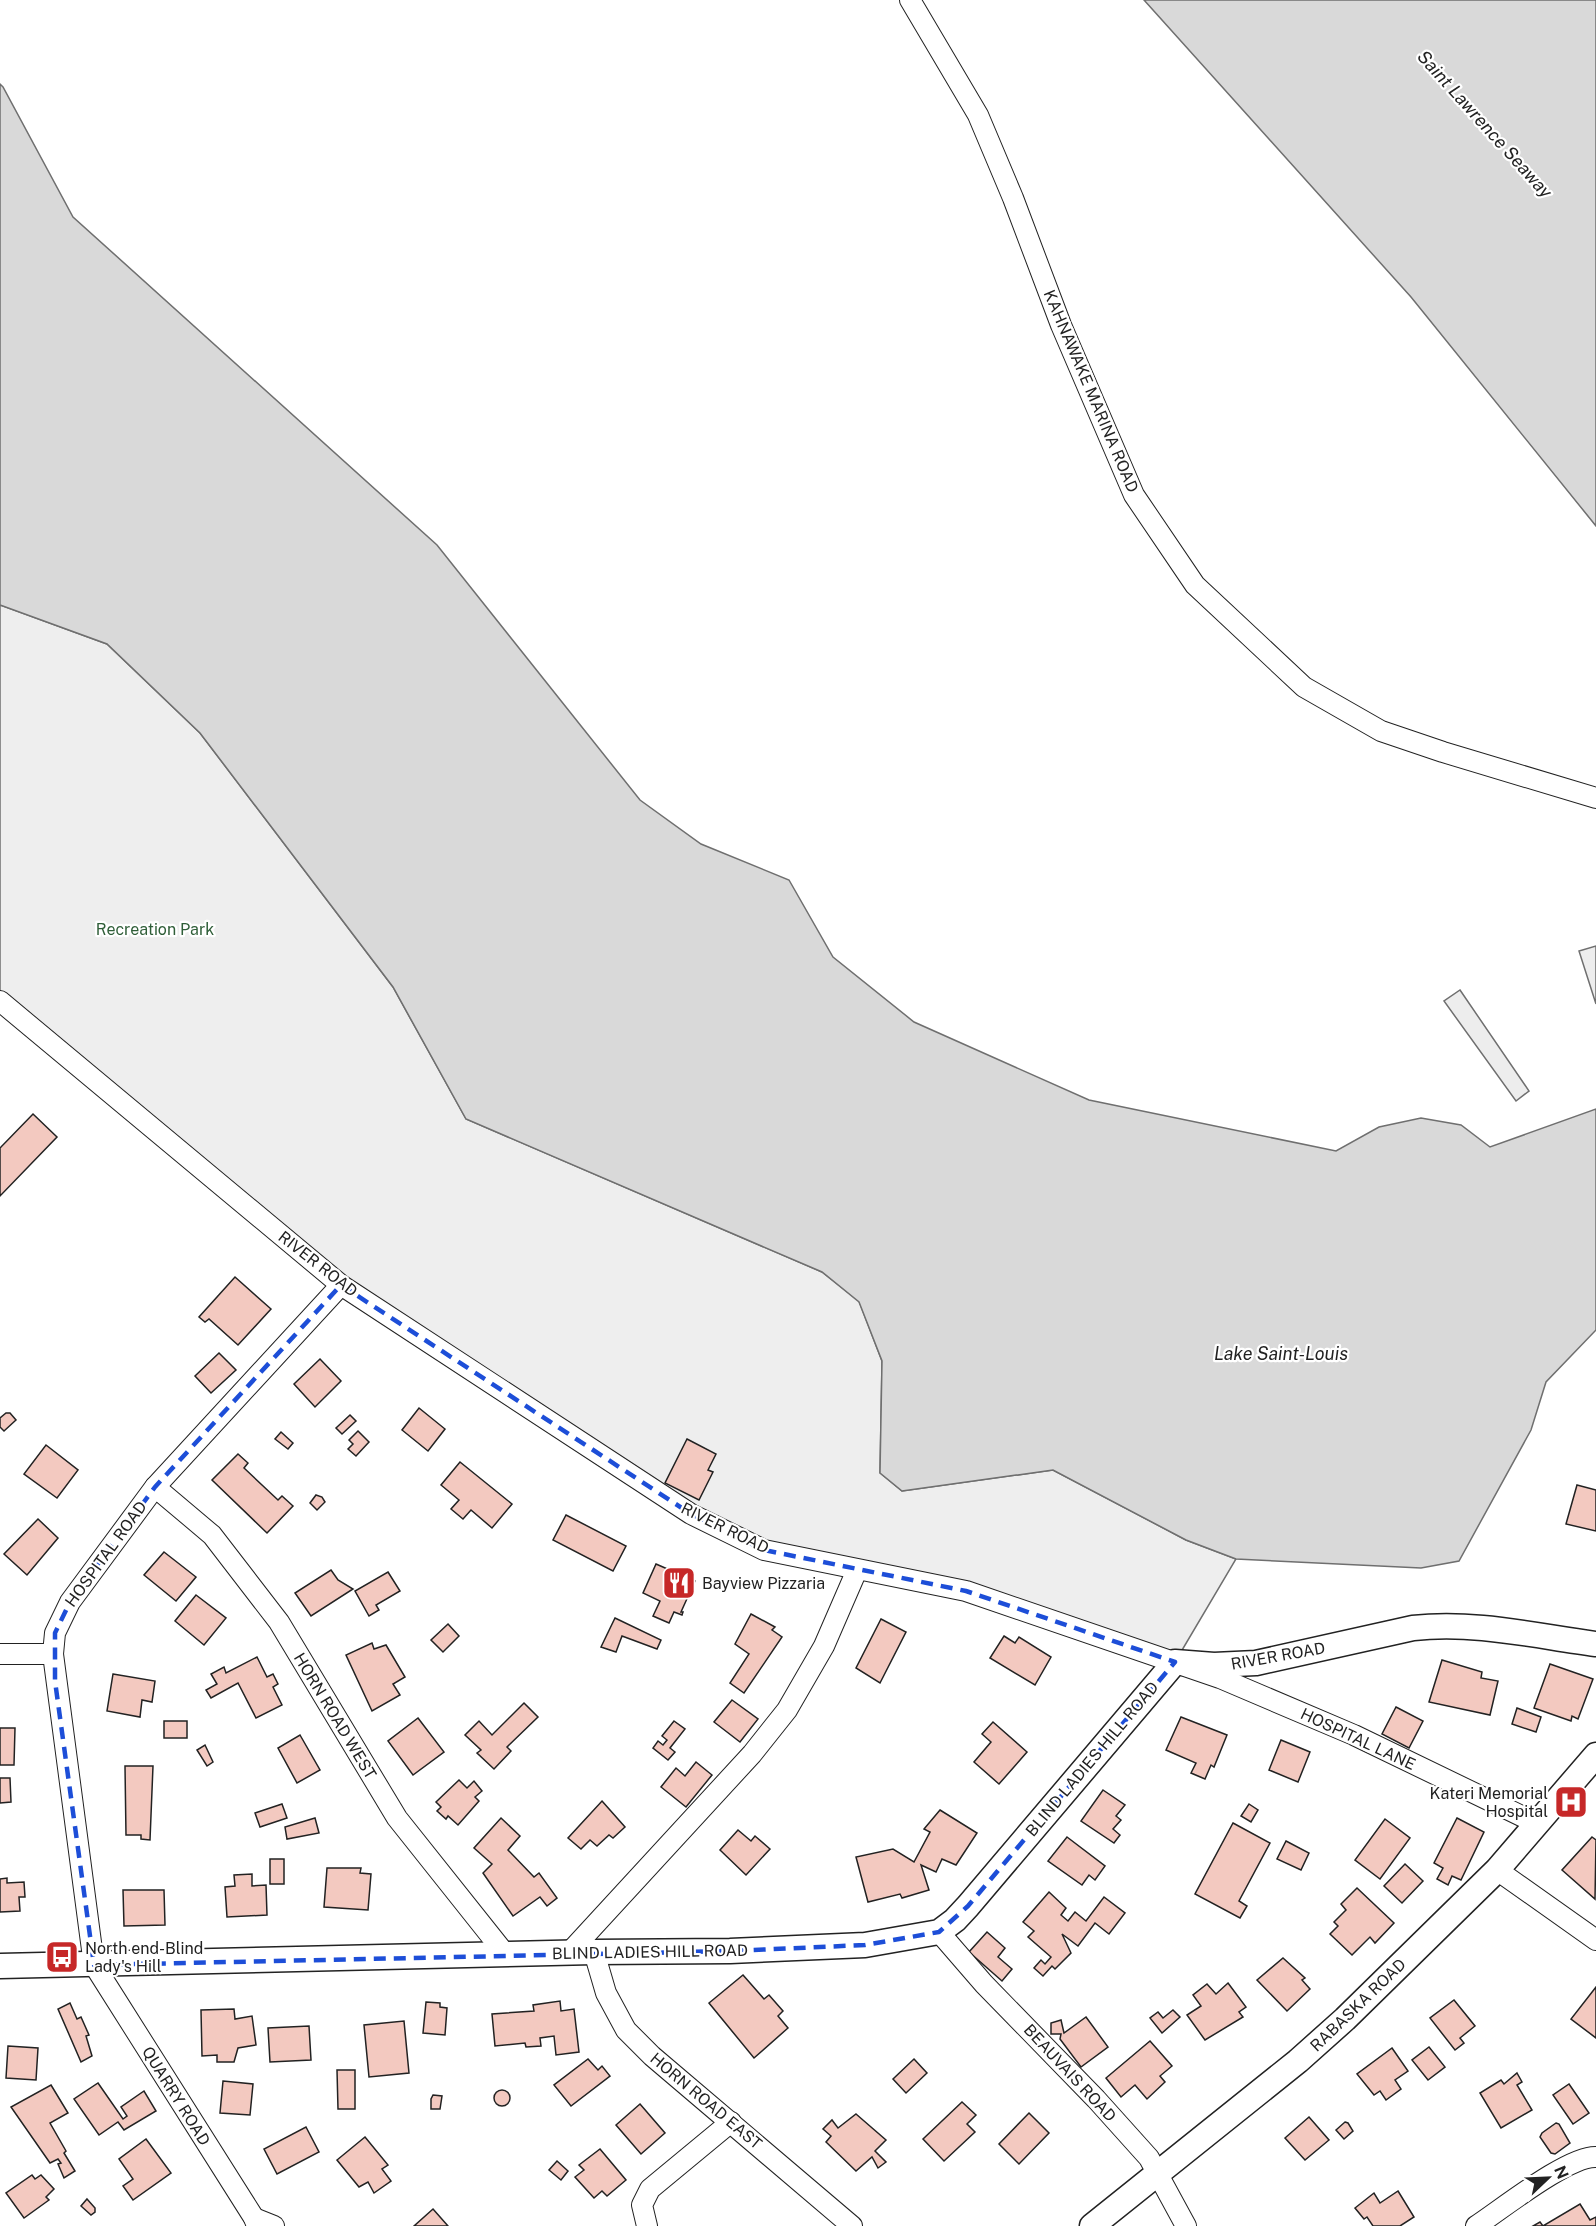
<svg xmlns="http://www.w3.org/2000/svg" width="1596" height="2226" viewBox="0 0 1596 2226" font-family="'Public Sans',sans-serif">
	<rect width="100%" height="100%" fill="#fff"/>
	<polygon fill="#eee" stroke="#6f6f6f" stroke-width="1.5" points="0,605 107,644 200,733 393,987 466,1119 822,1272 859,1301 882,1361 880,1473 902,1491 1053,1470 1186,1540 1236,1559 1175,1662 966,1591 764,1550 341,1285 0,1001"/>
	<g fill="#ededed" stroke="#6f6f6f" stroke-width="1.5">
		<polygon points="1596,946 1596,1004 1579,951"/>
		<polygon points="1460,990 1529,1091 1516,1101 1444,1001"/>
	</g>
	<g fill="#d9d9d9" stroke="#6f6f6f" stroke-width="1.5">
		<polygon points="1144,0 1596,0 1596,526 1411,297"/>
		<polygon points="0,84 3,87 73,217 437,545 640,800 701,844 789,880 833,957 914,1022 1089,1100 1336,1151 1379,1127 1421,1118 1461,1125 1490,1147 1596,1109 1596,1330 1546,1382 1531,1430 1459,1561 1421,1568 1236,1559 1186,1540 1053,1470 902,1491 880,1473 882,1361 859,1302 822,1272 466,1119 393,987 200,733 107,644 0,605"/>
	</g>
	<g fill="#f3c9c0" stroke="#222" stroke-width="1.5">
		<polygon points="33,1114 57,1137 0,1196 0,1148"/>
		<polygon points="235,1277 271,1309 238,1345 209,1319 205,1322 199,1317"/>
		<polygon points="219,1353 236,1370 211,1393 195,1376"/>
		<polygon points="320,1359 341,1381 315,1407 294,1384"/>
		<polygon points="419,1408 445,1429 428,1451 402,1430"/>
		<polygon points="6,1413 10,1413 16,1420 4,1431 0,1427 0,1418"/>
		<polygon points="350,1415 356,1421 342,1434 336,1428"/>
		<polygon points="358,1431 369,1442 356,1456 348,1449 353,1444 349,1440"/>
		<polygon points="281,1432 293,1443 288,1449 275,1439"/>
		<polygon points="687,1439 716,1454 708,1470 713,1472 699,1500 665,1483"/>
		<polygon points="46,1445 78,1470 57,1498 24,1474"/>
		<polygon points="238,1454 248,1463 244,1468 278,1500 282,1496 293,1506 267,1533 212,1480"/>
		<polygon points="460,1462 512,1504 492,1528 471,1510 463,1519 451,1509 459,1500 441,1485"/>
		<polygon points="1577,1485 1596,1490 1596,1531 1566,1524"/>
		<polygon points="316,1495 322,1497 325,1502 317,1510 310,1503"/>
		<polygon points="566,1515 626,1546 613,1571 553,1540"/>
		<polygon points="38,1519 58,1538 27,1575 4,1554"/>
		<polygon points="164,1552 196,1577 176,1601 144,1575"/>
		<polygon points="656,1564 695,1581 681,1612 683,1612 682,1615 674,1612 669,1623 653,1616 660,1601 643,1593"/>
		<polygon points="331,1570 338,1580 353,1589 311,1616 295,1593"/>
		<polygon points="388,1572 400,1591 376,1605 379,1610 369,1616 355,1591"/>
		<polygon points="196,1595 226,1618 204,1645 175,1621"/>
		<polygon points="751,1614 775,1627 772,1630 782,1637 744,1693 730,1683 749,1654 735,1644"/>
		<polygon points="615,1618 661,1640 657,1649 622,1636 616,1652 601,1647"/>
		<polygon points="881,1619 906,1632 880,1683 856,1668"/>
		<polygon points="448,1624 459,1636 443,1652 431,1640"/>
		<polygon points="1004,1636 1015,1643 1019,1637 1051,1657 1035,1685 990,1658"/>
		<polygon points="372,1643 374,1649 386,1645 405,1677 393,1684 400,1695 372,1711 346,1655"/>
		<polygon points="257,1657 267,1677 273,1674 278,1684 273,1687 282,1705 256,1718 238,1683 211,1698 206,1690 217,1684 211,1674 224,1667 226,1673"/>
		<polygon points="1442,1660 1482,1672 1481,1678 1498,1681 1490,1715 1429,1702"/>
		<polygon points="1550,1664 1593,1679 1578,1719 1572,1716 1571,1721 1534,1708"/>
		<polygon points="113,1674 155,1681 152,1702 142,1700 140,1717 107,1711"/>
		<polygon points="732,1700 758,1719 740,1742 714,1722"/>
		<polygon points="524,1703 538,1717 507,1747 511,1751 494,1769 477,1753 481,1750 465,1735 479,1721 492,1735"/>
		<polygon points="1396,1707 1423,1721 1409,1748 1382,1734"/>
		<polygon points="1517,1708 1541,1717 1536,1732 1512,1724"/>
		<polygon points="1181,1717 1227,1735 1214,1767 1211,1765 1205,1779 1191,1773 1196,1763 1166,1750"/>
		<polygon points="418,1718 444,1752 413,1775 388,1741"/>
		<rect x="164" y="1721" width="23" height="17"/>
		<polygon points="674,1721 685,1729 670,1748 675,1752 668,1760 653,1748 658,1741 663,1745 667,1740 662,1736"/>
		<polygon points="993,1722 1027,1752 999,1784 974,1762 991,1742 982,1734"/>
		<polygon points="0,1728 15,1728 14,1765 0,1765"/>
		<polygon points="300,1735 320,1770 297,1783 278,1748"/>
		<polygon points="1281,1740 1310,1752 1298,1782 1269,1770"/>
		<polygon points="205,1745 213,1762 207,1766 197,1750"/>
		<polygon points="696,1762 712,1775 686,1807 661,1787 676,1768 685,1776"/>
		<polygon points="125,1766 153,1766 150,1840 141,1839 141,1835 126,1835"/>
		<polygon points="0,1778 10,1778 11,1802 0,1803"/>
		<polygon points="459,1780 467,1788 474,1781 482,1791 475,1797 479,1801 458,1825 448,1816 446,1819 437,1811 441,1807 436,1802"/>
		<polygon points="1103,1790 1125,1805 1116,1816 1121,1820 1113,1829 1120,1835 1114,1843 1081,1821"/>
		<polygon points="602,1801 625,1827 613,1838 609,1835 597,1846 590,1840 581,1849 568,1838"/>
		<polygon points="282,1804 287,1818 260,1827 255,1813"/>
		<polygon points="1249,1804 1258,1810 1251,1822 1241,1816"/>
		<polygon points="940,1810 977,1833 956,1865 942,1859 936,1872 921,1865 929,1890 902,1898 900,1894 868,1902 856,1857 893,1849 914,1862 930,1832 924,1829"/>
		<polygon points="315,1818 319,1833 287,1839 285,1827"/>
		<polygon points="501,1818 520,1836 508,1850 534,1877 539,1873 557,1898 547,1906 540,1897 513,1916 483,1873 492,1864 474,1848"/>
		<polygon points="1457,1818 1484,1832 1461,1880 1452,1876 1448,1885 1437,1879 1443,1868 1434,1863"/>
		<polygon points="1385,1819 1410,1838 1380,1879 1355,1860"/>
		<polygon points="1233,1823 1270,1843 1239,1901 1247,1906 1240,1918 1195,1894"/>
		<polygon points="738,1830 751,1841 755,1836 770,1849 746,1875 720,1850"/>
		<polygon points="1067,1837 1105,1866 1095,1880 1089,1875 1082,1885 1048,1861"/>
		<polygon points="1592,1837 1596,1840 1595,1899 1562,1870"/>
		<polygon points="1286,1841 1309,1853 1301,1870 1277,1859"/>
		<rect x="270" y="1859" width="14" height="25"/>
		<polygon points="1405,1864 1423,1881 1402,1903 1384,1886"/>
		<polygon points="327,1868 361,1868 360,1873 371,1874 368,1910 324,1907"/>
		<polygon points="252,1874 252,1886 266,1885 267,1915 227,1917 225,1887 235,1886 234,1875"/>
		<polygon points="7,1878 7,1883 24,1882 25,1897 19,1897 20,1911 0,1912 0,1879"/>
		<polygon points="1357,1888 1394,1923 1375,1943 1370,1937 1352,1955 1330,1934 1338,1926 1334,1922 1346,1910 1341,1904"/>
		<polygon points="123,1890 164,1890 165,1925 124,1926"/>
		<polygon points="1049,1892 1066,1908 1061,1915 1068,1921 1075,1912 1086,1921 1104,1897 1125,1913 1109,1934 1095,1923 1078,1946 1062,1934 1071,1953 1055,1969 1052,1966 1043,1976 1034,1968 1041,1960 1045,1964 1051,1957 1028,1937 1034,1931 1023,1922"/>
		<polygon points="987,1932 1005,1948 998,1957 1012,1969 1002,1981 969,1952"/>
		<polygon points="1283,1958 1305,1978 1302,1980 1310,1989 1287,2011 1257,1980"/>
		<polygon points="743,1975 764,1999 769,1995 783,2011 778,2016 788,2028 754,2058 709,2003"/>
		<polygon points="1228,1983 1246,2007 1239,2012 1243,2017 1205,2040 1187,2015 1201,2006 1193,1995 1207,1984 1216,1994"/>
		<polygon points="1596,1987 1596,2038 1571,2019"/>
		<polygon points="1454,2000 1475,2026 1460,2038 1464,2043 1455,2050 1430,2018"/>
		<polygon points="560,2001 561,2011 574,2009 579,2052 556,2055 554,2036 540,2038 541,2046 526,2047 525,2043 495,2046 492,2014 534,2011 533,2005"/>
		<polygon points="426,2002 440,2003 440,2007 447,2008 445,2035 423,2033"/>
		<polygon points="70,2003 77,2019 81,2017 89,2035 86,2036 92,2056 81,2062 58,2009"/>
		<polygon points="234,2009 235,2019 252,2016 256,2045 238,2048 234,2062 217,2062 217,2055 202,2056 201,2010"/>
		<polygon points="1173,2010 1180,2017 1162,2033 1150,2018 1158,2012 1163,2018"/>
		<polygon points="1086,2017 1108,2047 1081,2067 1060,2039 1061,2034 1051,2034 1051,2023 1061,2020 1064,2033"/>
		<polygon points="404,2021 409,2073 369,2077 364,2025"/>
		<polygon points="309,2026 311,2060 270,2062 268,2028"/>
		<polygon points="1150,2041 1172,2066 1160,2076 1165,2082 1147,2099 1135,2085 1121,2097 1106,2078"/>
		<polygon points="8,2046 38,2048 36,2080 6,2078"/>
		<polygon points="1429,2047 1445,2067 1428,2080 1412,2060"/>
		<polygon points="1392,2048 1408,2071 1395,2080 1401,2089 1386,2100 1380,2091 1374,2095 1357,2074"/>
		<polygon points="588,2059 598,2070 602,2066 610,2076 571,2106 554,2085"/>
		<polygon points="914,2059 927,2073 906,2093 893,2079"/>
		<polygon points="337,2070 355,2070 355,2109 338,2109"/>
		<polygon points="1517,2073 1522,2082 1517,2085 1532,2110 1501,2128 1480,2093 1501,2080 1504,2084"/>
		<polygon points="223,2081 253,2084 250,2115 220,2113"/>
		<polygon points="98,2083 123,2119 127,2116 121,2107 144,2091 156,2111 124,2130 118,2122 99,2135 74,2099"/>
		<polygon points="1569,2084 1589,2113 1573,2124 1553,2095"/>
		<polygon points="51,2085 68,2113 50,2123 66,2151 64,2153 75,2171 64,2178 58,2164 61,2163 58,2159 50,2163 11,2107"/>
		<circle cx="502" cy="2098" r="8"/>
		<polygon points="433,2095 442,2096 440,2109 431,2109 431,2099"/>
		<polygon points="962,2102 976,2115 967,2124 975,2132 944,2161 923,2139"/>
		<polygon points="640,2104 665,2133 641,2154 616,2125"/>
		<polygon points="1029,2113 1049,2133 1019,2164 999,2144"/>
		<polygon points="856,2114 886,2140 875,2151 886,2162 878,2168 872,2157 856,2171 826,2142 831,2136 823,2129 832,2120 838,2128"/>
		<polygon points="1309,2117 1329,2140 1305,2160 1285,2138"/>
		<polygon points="1345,2122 1348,2123 1353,2131 1344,2139 1336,2130"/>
		<polygon points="1556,2123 1559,2124 1570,2143 1555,2154 1551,2153 1540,2137 1542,2133"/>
		<polygon points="306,2127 319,2152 277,2174 264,2149"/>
		<polygon points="365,2137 388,2165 382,2169 391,2181 374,2193 368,2182 359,2187 337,2160"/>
		<polygon points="146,2139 171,2173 133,2200 123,2186 133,2179 119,2159"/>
		<polygon points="600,2149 626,2180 607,2196 602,2191 594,2198 575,2177 584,2170 579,2165"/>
		<polygon points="557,2161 568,2171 561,2180 549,2170"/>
		<polygon points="32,2175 35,2179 41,2175 54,2189 46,2197 49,2200 24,2218 6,2193"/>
		<polygon points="1398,2191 1414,2217 1400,2226 1373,2226 1367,2217 1364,2219 1355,2208 1374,2193 1380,2203"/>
		<polygon points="87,2199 95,2208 95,2212 91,2215 81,2206"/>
		<polygon points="1580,2204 1590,2220 1596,2217 1596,2226 1533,2226 1540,2222 1543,2226"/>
		<polygon points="433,2209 448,2226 414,2226"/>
	</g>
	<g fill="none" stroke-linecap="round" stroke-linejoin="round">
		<g stroke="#222" stroke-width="22">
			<g id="minor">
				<polyline points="910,0 978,115 1013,198 1061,325 1134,495 1195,585 1304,687 1381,731 1443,752 1596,798"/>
				<polyline points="0,1001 341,1285 691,1514 764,1550 966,1591 1220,1678 1354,1735 1538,1824"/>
				<polyline points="155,1487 212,1535 279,1622 397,1818 506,1955"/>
				<polyline points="0,1654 53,1654"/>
				<polyline points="1497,1870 1596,1940"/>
				<polyline points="939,1932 984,1984 1096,2099 1149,2158 1186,2226"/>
				<polyline points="594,1952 606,1993 626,2030 652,2056 852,2226"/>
				<polyline points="568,1954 752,1754 787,1710 824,1646 857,1570"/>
				<polyline points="254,2218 274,2226"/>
				<polyline points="257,2226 254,2218 94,1965 53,1654 55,1633 70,1602 155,1487 341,1285"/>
				<polyline points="647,2226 642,2205 650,2189 731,2122"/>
				<path d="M1476,2226C1502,2209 1568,2156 1596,2157"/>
			</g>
		</g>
		<g stroke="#222" stroke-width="27">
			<g id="tertiary">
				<path d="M0,1966L594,1952L730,1951L865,1945L939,1932L955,1920L968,1906L1175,1662L1214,1665L1256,1663L1413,1628C1475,1621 1535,1636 1596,1644"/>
				<polyline points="1092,2226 1298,2061 1345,2019 1497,1870 1596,1755"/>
			</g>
		</g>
		<use href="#minor" stroke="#fff" stroke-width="20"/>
		<use href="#tertiary" stroke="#fff" stroke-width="24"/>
	</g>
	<path fill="none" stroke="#1d4ed8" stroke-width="4.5" stroke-dasharray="12 8" stroke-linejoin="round" d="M341,1285L691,1514L764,1550L966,1591L1175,1662L968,1906L939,1932L865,1945L730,1951L94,1965L55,1681V1633L70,1602L155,1487Z"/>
	<defs>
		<g id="restaurant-square" transform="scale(1.725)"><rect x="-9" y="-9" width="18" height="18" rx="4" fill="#c62828" stroke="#fff"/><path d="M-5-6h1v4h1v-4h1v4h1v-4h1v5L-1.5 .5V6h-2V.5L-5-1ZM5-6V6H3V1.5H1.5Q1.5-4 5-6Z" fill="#fff"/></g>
		<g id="hospital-square" transform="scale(1.725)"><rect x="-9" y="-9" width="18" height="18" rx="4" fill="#c62828" stroke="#fff"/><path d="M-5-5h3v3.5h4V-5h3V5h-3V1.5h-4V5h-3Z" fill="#fff"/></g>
		<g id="bus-square" transform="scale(1.725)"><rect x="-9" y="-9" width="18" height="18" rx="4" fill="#c62828" stroke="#fff"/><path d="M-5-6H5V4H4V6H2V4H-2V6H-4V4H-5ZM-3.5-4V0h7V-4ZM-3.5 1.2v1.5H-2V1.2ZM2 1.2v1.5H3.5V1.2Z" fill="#fff"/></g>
	</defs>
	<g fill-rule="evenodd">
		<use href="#restaurant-square" x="679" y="1583"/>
		<use href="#hospital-square" x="1571" y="1802"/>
		<use href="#bus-square" x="62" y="1957"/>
	</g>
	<g text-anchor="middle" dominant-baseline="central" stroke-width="4.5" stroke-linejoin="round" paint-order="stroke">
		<g font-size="16" fill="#222" stroke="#fff">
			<text transform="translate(1091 391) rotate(67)">KAHNAWAKE MARINA ROAD</text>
			<text transform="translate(318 1264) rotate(38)">RIVER ROAD</text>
			<text transform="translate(725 1528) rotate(26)">RIVER ROAD</text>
			<text transform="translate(106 1554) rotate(-54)">HOSPITAL ROAD</text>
			<text transform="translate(1278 1656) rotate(-10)">RIVER ROAD</text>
			<text transform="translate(335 1716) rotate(59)">HORN ROAD WEST</text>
			<text transform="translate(1358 1739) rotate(25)">HOSPITAL LANE</text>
			<text transform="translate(1092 1759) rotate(-50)">BLIND LADIES HILL ROAD</text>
			<text transform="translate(650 1952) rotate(-1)">BLIND LADIES HILL ROAD</text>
			<text transform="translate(1358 2005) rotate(-44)">RABASKA ROAD</text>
			<text transform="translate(1070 2073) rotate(47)">BEAUVAIS ROAD</text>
			<text transform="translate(176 2096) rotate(58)">QUARRY ROAD</text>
			<text transform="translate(706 2101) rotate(40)">HORN ROAD EAST</text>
		</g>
		<g font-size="16" fill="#2f5e38" stroke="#fff">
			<text x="155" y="929">Recreation Park</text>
		</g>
		<g font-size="16" fill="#222" stroke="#fff" text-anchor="start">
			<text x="702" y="1583">Bayview Pizzaria</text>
			<text x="1548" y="1793" text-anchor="end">Kateri Memorial<tspan x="1548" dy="18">Hospital</tspan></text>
			<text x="85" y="1948">North end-Blind<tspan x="85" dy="18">Lady's Hill</tspan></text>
		</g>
		<g font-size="18" font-style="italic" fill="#222" stroke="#fff">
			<text transform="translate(1485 124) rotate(48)">Saint Lawrence Seaway</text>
			<text x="1281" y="1353">Lake Saint-Louis</text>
		</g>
	</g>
	<g transform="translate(1548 2178) rotate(67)" stroke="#ffffff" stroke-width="4.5" paint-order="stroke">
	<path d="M0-4.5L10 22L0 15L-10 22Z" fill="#222222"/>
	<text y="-9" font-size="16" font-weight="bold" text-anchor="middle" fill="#222222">N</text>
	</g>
</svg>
